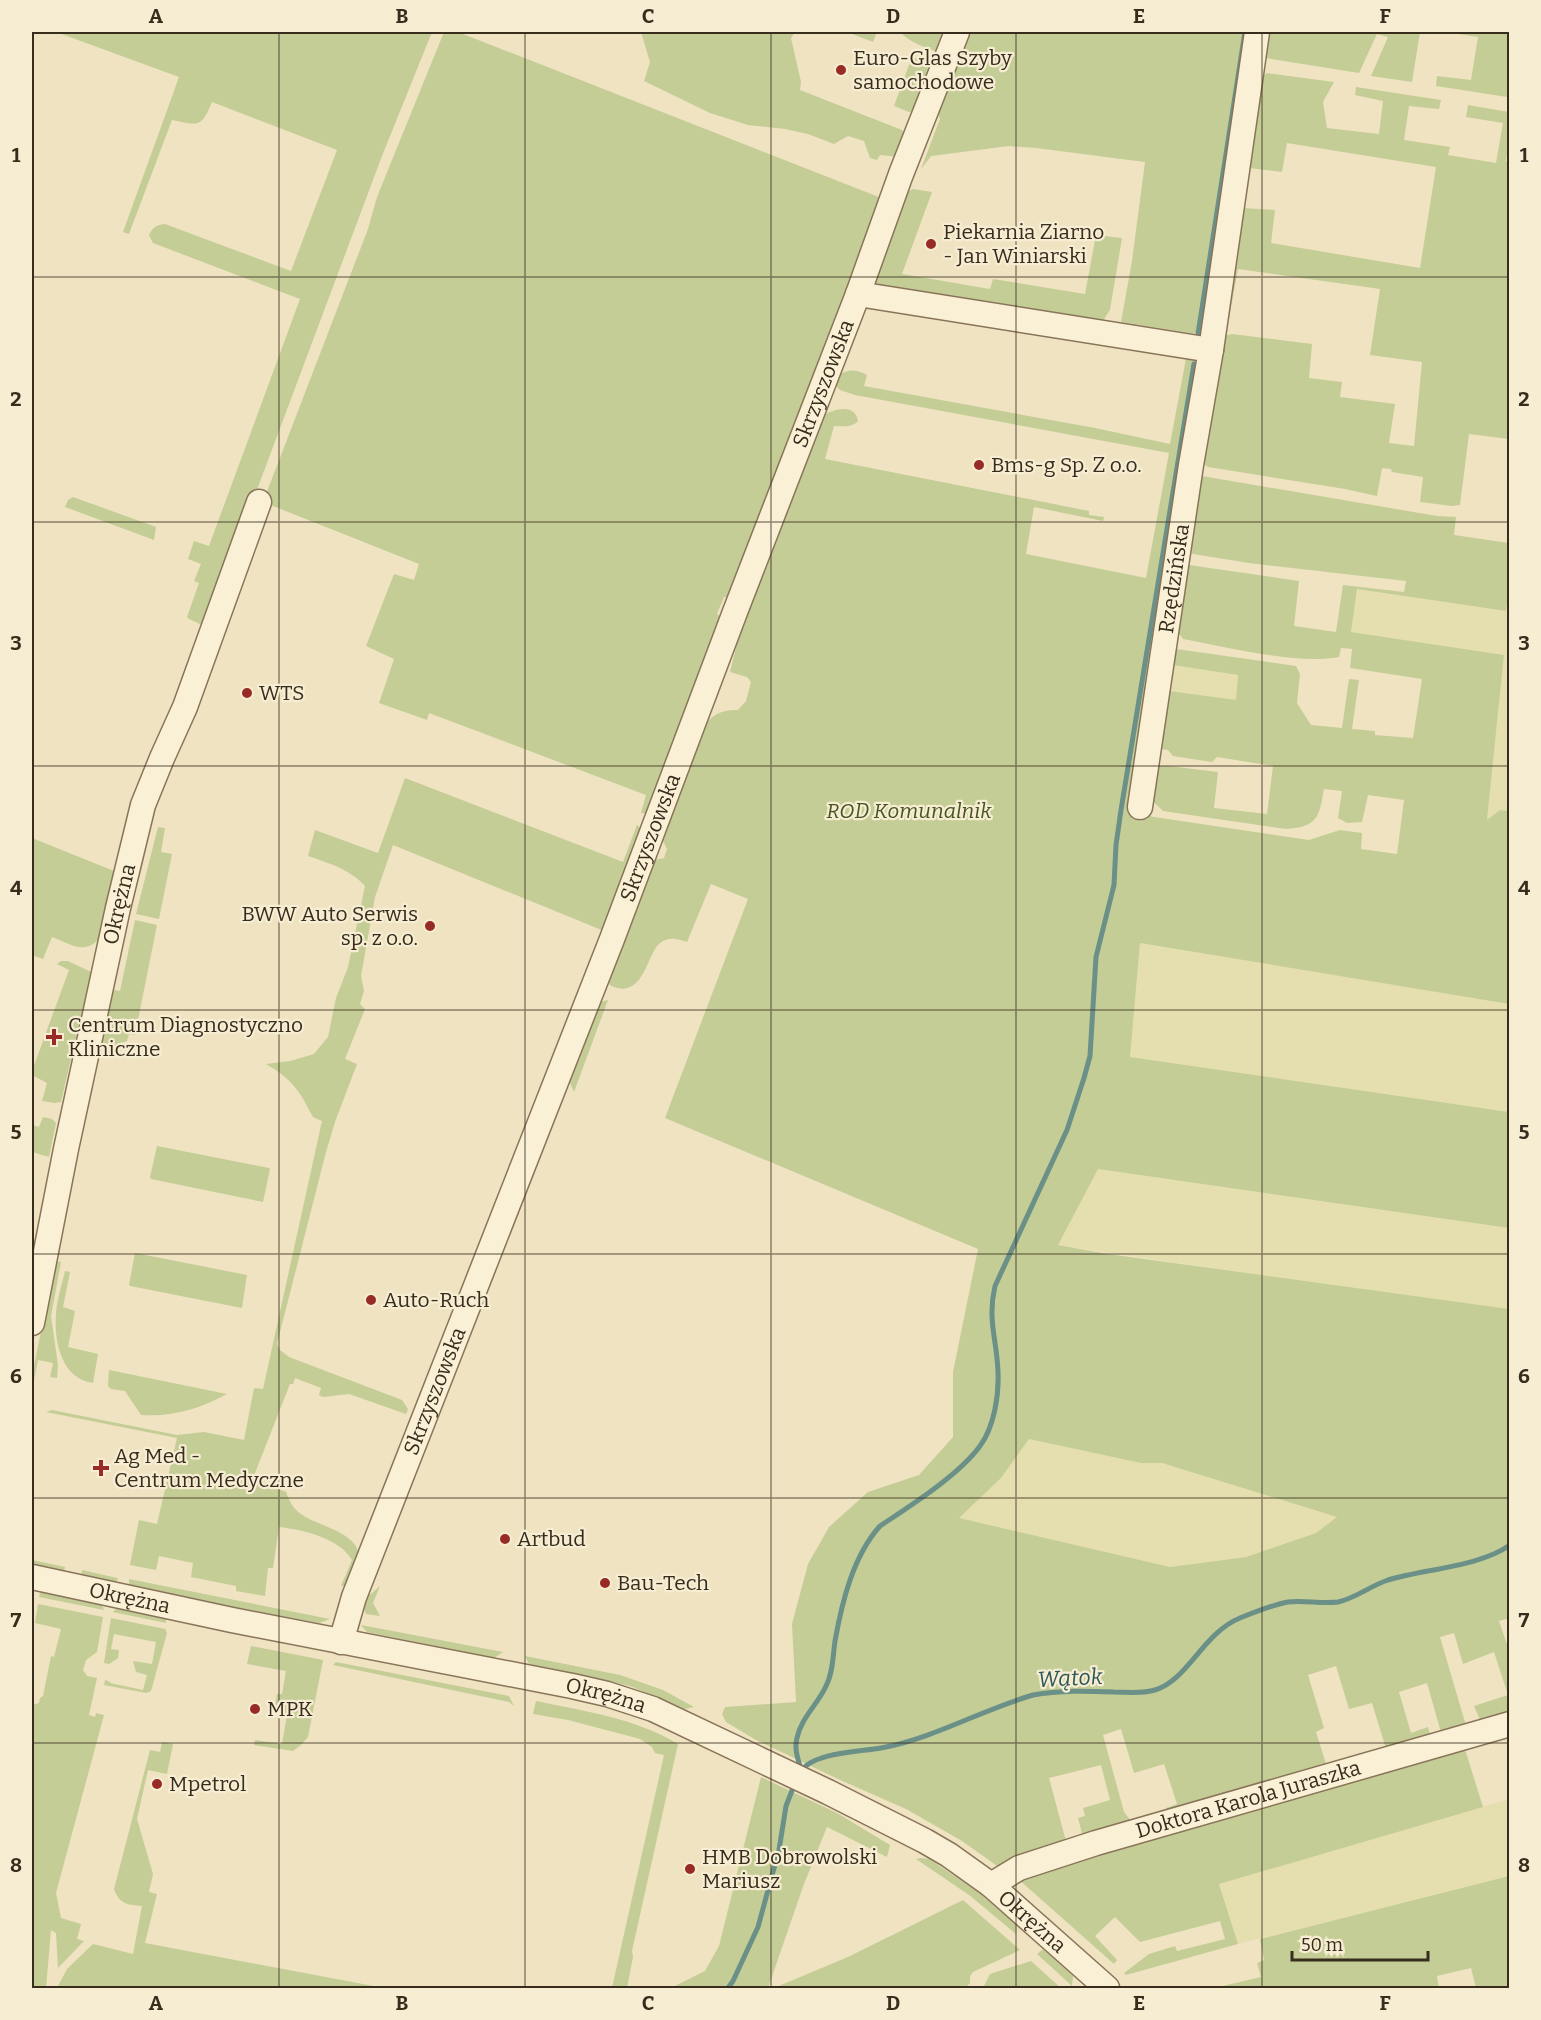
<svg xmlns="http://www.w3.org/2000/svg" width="1541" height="2020" viewBox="0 0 1541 2020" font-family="Bitter,serif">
	<rect width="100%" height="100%" fill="#efe3c2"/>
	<g fill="#e5deaf">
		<polygon points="1509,579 1509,811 1500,810 1487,821 1504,655 1351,632 1357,589 1505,611"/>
		<polygon points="1166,664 1238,675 1236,701 1162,690"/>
		<polygon points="1140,943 1509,1004 1509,1112 1130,1057"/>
		<polygon points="1097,1169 1509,1228 1509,1309 1339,1287 1058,1245"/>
		<polygon points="1029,1439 1141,1463 1162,1463 1337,1517 1316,1533 1246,1557 1170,1567 958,1518 1001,1478"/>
		<polygon points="1509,1799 1509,1876 1238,1944 1219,1884"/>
	</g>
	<g fill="#c4cd96" fill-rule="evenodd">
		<path d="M56,32H432L382,156L237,543L202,625L189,619L187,617L199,583L194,581L201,564L188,559L194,541L209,546L300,299L153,243L149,235C153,227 156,225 165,224L291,271L337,150L212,102C201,129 198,125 172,120L129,234L123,232L179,77Z"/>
		<polygon points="444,32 458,32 884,199 732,598 724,597 717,614 724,619 649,814 641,813 646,795 429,713 427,720 379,703 394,659 366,646 394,574 414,580 419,564 263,502 368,229 377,197"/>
		<polygon points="641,32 795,32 791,38 801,82 800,90 902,130 907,136 900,157 880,155 877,160 870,158 864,141 848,136 834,144 808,134 785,129 748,125 710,113 644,81 650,62"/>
		<polygon points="847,32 877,32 873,42"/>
		<path d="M900,32H946L938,52C925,47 910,43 900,32Z"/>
		<polygon points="961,32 1252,32 1203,333 1191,333 1121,322 1132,261 1145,162 1036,148 1009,146 931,156 921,169 940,119 934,104"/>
		<polygon points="1263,32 1420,32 1412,82 1371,76 1388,37 1377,34 1359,73 1266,58 1259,52"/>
		<polygon points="1445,32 1509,32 1509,96 1507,97 1436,86 1437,76 1471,80 1478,37"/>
		<polygon points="912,57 927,63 931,72 918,109 909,112 894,106"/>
		<polygon points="1267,73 1334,82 1323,102 1327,128 1379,134 1383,101 1355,95 1356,87 1441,100 1439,109 1409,106 1404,140 1450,147 1448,155 1496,163 1503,123 1466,117 1468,105 1509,112 1509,140 1506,161 1510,162 1509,439 1469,434 1460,505 1452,506 1420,502 1423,477 1392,472 1391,469 1382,468 1377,496 1345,489 1208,467 1202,463 1223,336 1232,334 1312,344 1309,378 1342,382 1340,397 1395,404 1389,443 1414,446 1422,362 1370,355 1380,289 1238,269 1229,319 1222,315 1242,208 1275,210 1271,243 1420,268 1436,167 1287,143 1282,172 1249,168 1260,78"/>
		<polygon points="913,189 932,192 902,274 990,289 993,279 1085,294 1096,235 1122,238 1110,310 1104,319 1095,327 868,285 905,193"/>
		<path d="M1187,353L1200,361L1133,810L1141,822L1143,814L1154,817L1309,840L1340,830L1362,833L1361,849L1397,854L1404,800L1368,795L1362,822L1347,823L1338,818L1342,791L1324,789C1319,817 1318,827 1286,829L1163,811L1146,795L1150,766H1169L1218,772L1214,808L1267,814L1273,766L1217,757L1212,762L1173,756L1168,750L1161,749L1162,690L1236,700L1238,675L1166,664L1176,649L1296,666L1300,674L1297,703L1311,725L1342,728L1349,679L1359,680L1352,729L1375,731V735L1413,738L1422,679L1350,668L1352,649L1341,648L1339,657C1298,665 1226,647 1183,639L1172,624L1182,564L1299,581L1294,626L1336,632L1343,585L1404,592L1406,581L1249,563L1193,554L1189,550L1196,475L1437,516L1456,517L1454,535L1509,543L1510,579L1506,611L1357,589L1351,632L1504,655L1487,820L1500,810L1509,811V1004L1140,943L1130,1057L1509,1112V1228L1098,1169L1058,1245L1108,1254L1509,1309L1510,1618L1499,1621L1509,1650V1717L1482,1724L1474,1706L1508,1695L1494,1652L1463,1664L1454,1633L1440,1637L1467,1729L1442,1736L1427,1683L1399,1692L1411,1733L1428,1727L1431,1739L1387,1752L1372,1703L1349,1709L1336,1666L1308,1675L1324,1728L1316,1732L1328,1770L1169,1816L1166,1808L1177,1804L1164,1764L1134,1773L1121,1729L1103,1735L1124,1812L1135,1826L1084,1841L1078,1818L1085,1816L1083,1808L1110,1800L1101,1765L1049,1778L1067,1845L1000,1868L962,1841L906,1809L838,1779L756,1740L726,1722L722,1714L725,1707L796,1702L792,1624L808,1564L829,1527L868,1492L919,1475L953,1437V1372L978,1249L665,1118L748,899L711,884L687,942C678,939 669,936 660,943C647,953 644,998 614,987C608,985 608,981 607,976L654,860L664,858L667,849L663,841L664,832L704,726C714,713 723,710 738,710L746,701L751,682L747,677L730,672L743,619L823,415C835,409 855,403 858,421C852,428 842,426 834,426L825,459L1089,511V515L1104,517L1103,521L1034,507L1026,554L1146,578L1169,453L855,395L840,390L835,385L838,375C849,369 856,369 867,375L864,386L1095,428L1170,444ZM1029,1439L1141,1463H1162L1337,1517L1316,1533L1246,1557L1170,1567L959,1518L1001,1478Z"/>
		<polygon points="73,497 156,527 154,540 65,507 68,500"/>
		<path d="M405,778L623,862L637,825L644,831L604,931L393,845L375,897L361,976L364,991L360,1004L365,1009L345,1059L357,1064L335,1122L326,1152L277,1344L280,1350L289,1357L402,1400L408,1409L406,1414L349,1394L323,1397L319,1395L321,1388L295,1378L293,1384H290L253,1478L286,1492C289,1500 293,1509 301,1514C317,1526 358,1532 359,1556C359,1564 351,1578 347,1586H341L352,1560C339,1538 304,1530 279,1527L273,1568H268L265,1596L236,1591V1586L191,1577L193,1563L159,1556L156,1570L130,1565L139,1520L157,1524L177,1438L46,1412L52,1410L177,1435L204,1432L244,1440L254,1388L263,1389L322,1121L313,1117C299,1090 293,1080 266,1064L290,1061L314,1054L328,1037L336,998L348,967L365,886C350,869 328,863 308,856L315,830L378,853Z"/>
		<polygon points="158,827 165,828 161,852 172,854 159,919 136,914"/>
		<path d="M32,838L114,871L98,940C83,955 69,943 52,937L43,959L32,955Z"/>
		<polygon points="135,920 157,925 135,1035 129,1034 127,1041 105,1048 100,1046 106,989 120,991"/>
		<polygon points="61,961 68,961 91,972 61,1102 55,1103 42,1101 47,1083 32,1075 32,1071 69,970 57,964"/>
		<polygon points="608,1000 574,1092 567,1076 597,1003"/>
		<polygon points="43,1117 52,1119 56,1123 49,1157 32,1152 32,1125 39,1127"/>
		<polygon points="157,1146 269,1168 270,1169 263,1202 151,1179 150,1177"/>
		<polygon points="135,1253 247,1275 242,1308 130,1286 129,1285"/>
		<polygon points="55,1261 61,1262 51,1316 58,1365 57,1378 50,1377 53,1363 38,1360 34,1380 32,1379 32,1376"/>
		<path d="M65,1271L70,1272L63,1307L75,1311L68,1347L98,1354L93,1383C62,1379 54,1342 56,1316C56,1302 62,1285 65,1271Z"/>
		<path d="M109,1370L227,1394C199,1409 173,1417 141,1415L125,1391L111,1389L108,1386Z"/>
		<polygon points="32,1560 65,1567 64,1574 32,1567"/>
		<polygon points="82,1570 117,1578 118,1579 113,1585 81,1578"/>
		<polygon points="129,1579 330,1619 319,1623 129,1588"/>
		<polygon points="380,1586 373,1603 380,1616 366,1614 363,1607 366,1595 371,1594"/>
		<polygon points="40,1592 48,1592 101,1603 104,1610 39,1597"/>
		<polygon points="38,1604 103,1617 97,1652 86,1660 83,1670 87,1676 97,1678 89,1715 95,1717 96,1713 104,1715 56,1893 61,1918 81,1924 77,1939 84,1941 58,1968 56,1933 51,1930 46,1988 32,1988 32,1705 39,1703 40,1698 43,1696 51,1656 54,1657 61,1629 35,1623"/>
		<polygon points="118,1607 166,1618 166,1623 113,1612"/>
		<polygon points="111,1618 165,1629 167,1633 151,1691 146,1693 104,1685 105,1680 110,1682 110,1683 143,1690 147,1675 136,1672 133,1661 152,1664 156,1642 114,1634 111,1649 119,1650 118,1658 109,1664 104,1663"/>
		<polygon points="361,1625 503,1652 494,1658 367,1632"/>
		<polygon points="251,1646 323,1660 308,1737 301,1745 293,1751 254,1745 255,1740 282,1744 287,1715 274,1712 277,1694 282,1694 286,1671 247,1664"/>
		<polygon points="525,1656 620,1675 663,1690 694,1707 685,1709 630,1686 529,1664"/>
		<polygon points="336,1662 509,1696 514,1706 509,1702 333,1665"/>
		<path d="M536,1701C584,1711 635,1718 678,1744L632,1951L633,1957L627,1988H612L664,1755L655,1753L652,1747L640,1739L568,1720L533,1714Z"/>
		<path d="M162,1742L173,1744L167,1774L148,1770L137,1819L153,1874L149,1892L157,1894L145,1943L384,1988H57L67,1969L93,1944L133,1954L142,1906C128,1905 119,1904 114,1889L150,1750L160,1752Z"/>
		<polygon points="1463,1743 1483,1807 1219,1884 1238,1944 1126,1975 1124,1973 1149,1954 1175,1946 1177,1951 1225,1939 1220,1921 1140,1942 1115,1917 1095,1936 1117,1960 1114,1964 1017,1878"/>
		<polygon points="761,1777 837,1813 890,1845 887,1857 827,1827 804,1884 768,1988 671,1988 705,1971 719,1946"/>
		<polygon points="921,1858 929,1859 980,1893 1017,1924 1016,1934 969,1895 916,1859"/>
		<polygon points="1509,1876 1509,1988 1476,1988 1471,1968 1437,1976 1439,1988 1214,1988 1261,1977 1257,1963 1264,1960 1260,1939"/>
		<polygon points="963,1900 1020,1950 973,1972 970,1976 970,1983 965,1988 943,1988 940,1986 932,1988 774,1988 848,1957"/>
		<polygon points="1042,1950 1044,1950 1073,1976 1072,1986 1037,1954"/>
		<polygon points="1031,1961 1061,1988 983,1988 990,1974"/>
	</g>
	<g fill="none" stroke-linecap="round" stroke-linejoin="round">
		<g stroke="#6b9088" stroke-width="5">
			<polyline points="1198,334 1245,32"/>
			<path d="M801,1769C798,1759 794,1749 797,1738C801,1718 818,1704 826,1686C833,1673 833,1655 835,1641C842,1602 853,1556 880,1526C910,1506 959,1475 980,1446C994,1427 999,1396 998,1372C997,1339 987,1321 995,1286L1067,1130L1084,1078L1090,1056L1096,957L1114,885L1116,845L1121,810L1194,364"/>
			<path d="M800,1772C813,1752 859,1752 881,1748C935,1738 981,1710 1033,1695C1060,1690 1087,1691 1114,1692C1127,1692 1142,1694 1155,1690C1188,1680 1203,1633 1240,1618C1255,1612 1272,1605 1288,1602C1304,1600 1321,1604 1338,1602C1356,1598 1370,1586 1388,1580C1424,1569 1479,1567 1510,1545"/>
			<polyline points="728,1988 733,1981 758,1927 779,1850 786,1806 795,1783"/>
		</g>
		<g stroke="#897459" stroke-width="27">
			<g id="minor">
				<polyline points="858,294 1211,350"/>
				<path id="s1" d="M1140,807L1191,465L1211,350L1257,32"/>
				<path id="s2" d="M32,1323L66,1149L118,908L143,805L162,758L185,707L259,502"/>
				<path id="s3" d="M32,1577L232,1620L572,1686L607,1694L653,1709L828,1792L925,1841L949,1855L991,1885L1107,1988"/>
				<path id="s4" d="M341,1642L354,1597L612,939L735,612L858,294L901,174L957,32"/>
				<path id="s5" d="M991,1885L1019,1868L1096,1843L1510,1724"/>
			</g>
		</g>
		<use href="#minor" stroke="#f9f0d5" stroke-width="24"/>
	</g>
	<path fill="none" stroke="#382c1d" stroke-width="1.5" stroke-opacity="0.55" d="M279,32V1988M525,32V1988M771,32V1988M1016,32V1988M1262,32V1988M32,277H1510M32,522H1510M32,766H1510M32,1010H1510M32,1254H1510M32,1498H1510M32,1743H1510"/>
	<g fill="#992b27" stroke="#f6edd2" stroke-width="2">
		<circle cx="841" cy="70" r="6"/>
		<circle cx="931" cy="244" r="6"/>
		<circle cx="979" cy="465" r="6"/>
		<circle cx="247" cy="693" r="6"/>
		<circle cx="430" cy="926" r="6"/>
		<path d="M51 1028h6v6h6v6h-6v6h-6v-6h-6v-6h6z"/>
		<circle cx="371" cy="1300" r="6"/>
		<path d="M98 1459h6v6h6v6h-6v6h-6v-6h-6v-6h6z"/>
		<circle cx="505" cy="1539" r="6"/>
		<circle cx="605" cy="1583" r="6"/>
		<circle cx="255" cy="1709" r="6"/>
		<circle cx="157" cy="1784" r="6"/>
		<circle cx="690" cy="1869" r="6"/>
	</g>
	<g text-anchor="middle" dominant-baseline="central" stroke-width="4.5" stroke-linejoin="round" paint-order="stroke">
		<g font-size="21" fill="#382c1d" stroke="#f6edd2" text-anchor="start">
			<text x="853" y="58">Euro-Glas Szyby<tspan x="853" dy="24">samochodowe</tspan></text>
			<text x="943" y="232">Piekarnia Ziarno<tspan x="943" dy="24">- Jan Winiarski</tspan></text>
			<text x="991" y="465">Bms-g Sp. Z o.o.</text>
			<text x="259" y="693">WTS</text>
			<text x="418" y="914" text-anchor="end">BWW Auto Serwis<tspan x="418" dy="24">sp. z o.o.</tspan></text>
			<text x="68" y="1025">Centrum Diagnostyczno<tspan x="68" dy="24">Kliniczne</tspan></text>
			<text x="383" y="1300">Auto-Ruch</text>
			<text x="114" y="1456">Ag Med -<tspan x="114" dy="24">Centrum Medyczne</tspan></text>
			<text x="517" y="1539">Artbud</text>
			<text x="617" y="1583">Bau-Tech</text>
			<text x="267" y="1709">MPK</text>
			<text x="169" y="1784">Mpetrol</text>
			<text x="702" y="1857">HMB Dobrowolski<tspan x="702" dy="24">Mariusz</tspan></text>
		</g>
		<g font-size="21" fill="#382c1d" stroke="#f6edd2">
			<text stroke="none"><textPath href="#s4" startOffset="1348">Skrzyszowska</textPath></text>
			<text stroke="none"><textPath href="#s1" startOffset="231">Rzędzińska</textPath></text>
			<text stroke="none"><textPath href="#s4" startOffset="862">Skrzyszowska</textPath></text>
			<text stroke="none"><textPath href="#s2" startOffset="428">Okrężna</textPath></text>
			<text stroke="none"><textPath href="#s4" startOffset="268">Skrzyszowska</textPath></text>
			<text stroke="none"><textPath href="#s3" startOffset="100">Okrężna</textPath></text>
			<text stroke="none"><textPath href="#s3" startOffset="586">Okrężna</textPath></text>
			<text stroke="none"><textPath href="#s5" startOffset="272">Doktora Karola Juraszka</textPath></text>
			<text stroke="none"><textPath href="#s3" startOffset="1072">Okrężna</textPath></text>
		</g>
		<g font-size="21" font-style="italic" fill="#475523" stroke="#f6edd2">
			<text x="909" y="811">ROD Komunalnik</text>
		</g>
		<g font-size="22" font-style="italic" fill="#2c5858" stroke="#f6edd2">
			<text transform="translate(1070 1678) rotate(-3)">Wątok</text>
		</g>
	</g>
	<rect width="1541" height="2020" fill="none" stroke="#f6edd2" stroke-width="66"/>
	<path d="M1292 1951v9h136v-9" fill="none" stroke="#382c1d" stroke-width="3"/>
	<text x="1301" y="1951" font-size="18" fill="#382c1d" stroke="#f6edd2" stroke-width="4.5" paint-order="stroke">50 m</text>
	<rect x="33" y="33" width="1475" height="1954" fill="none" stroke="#382c1d" stroke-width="2"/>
	<g font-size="20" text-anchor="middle" font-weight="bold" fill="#382c1d">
		<text x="156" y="23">A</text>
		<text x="402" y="23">B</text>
		<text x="648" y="23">C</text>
		<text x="893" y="23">D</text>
		<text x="1139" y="23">E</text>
		<text x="1385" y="23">F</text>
		<text x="16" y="162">1</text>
		<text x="1524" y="162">1</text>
		<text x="16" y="406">2</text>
		<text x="1524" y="406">2</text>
		<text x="16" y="650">3</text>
		<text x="1524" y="650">3</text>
		<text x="16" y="895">4</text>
		<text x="1524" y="895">4</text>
		<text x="16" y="1139">5</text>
		<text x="1524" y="1139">5</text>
		<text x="16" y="1383">6</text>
		<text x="1524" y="1383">6</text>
		<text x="16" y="1627">7</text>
		<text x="1524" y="1627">7</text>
		<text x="16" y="1872">8</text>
		<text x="1524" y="1872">8</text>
		<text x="156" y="2010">A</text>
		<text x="402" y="2010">B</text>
		<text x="648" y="2010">C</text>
		<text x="893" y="2010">D</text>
		<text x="1139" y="2010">E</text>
		<text x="1385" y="2010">F</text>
	</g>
</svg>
